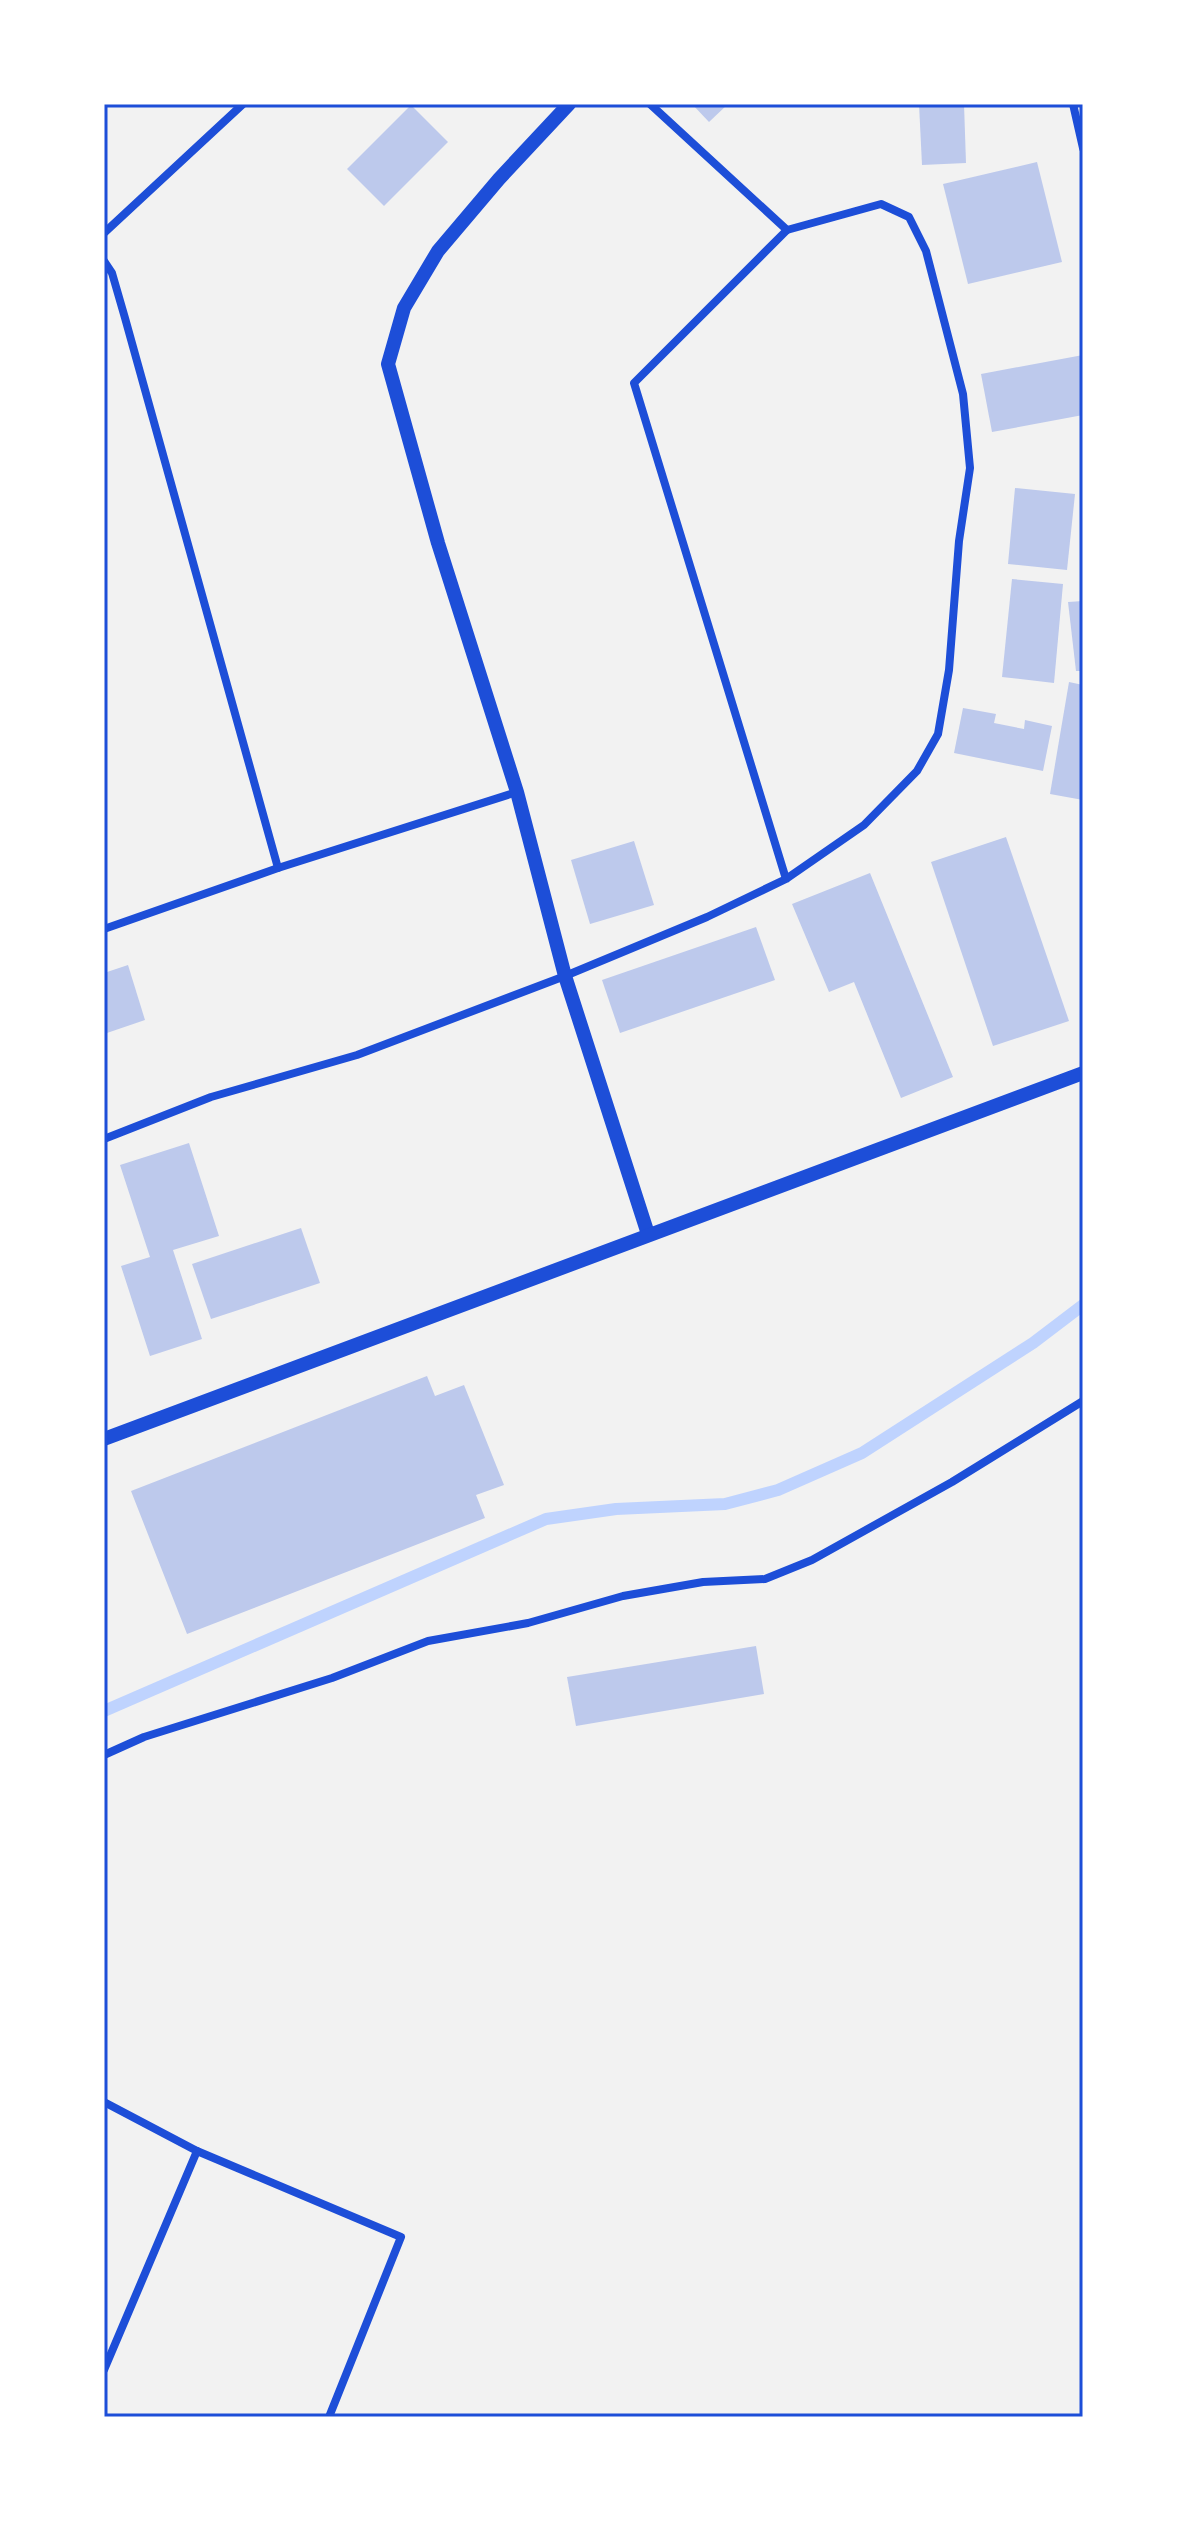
<svg xmlns="http://www.w3.org/2000/svg" width="1187" height="2521" viewBox="0 0 1187 2521" font-family="Signika,sans-serif">
	<rect width="100%" height="100%" fill="#f2f2f2"/>
	<g fill="none" stroke-linecap="round" stroke-linejoin="round">
		<polyline stroke="#bfd3fe" stroke-width="12" points="104,1711 546,1519 616,1509 725,1504 778,1490 862,1453 1033,1343 1083,1305"/>
	</g>
	<g fill="#bdc9ec">
		<polygon points="692,104 728,104 709,122"/>
		<polygon points="919,104 964,104 966,163 922,165"/>
		<polygon points="411,105 448,142 384,206 347,169"/>
		<polygon points="1037,162 1062,262 968,284 943,184"/>
		<polygon points="1083,355 1083,415 992,432 981,374"/>
		<polygon points="1015,488 1075,494 1067,570 1008,564"/>
		<polygon points="1012,579 1063,584 1054,683 1002,677"/>
		<polygon points="1083,601 1083,671 1076,671 1068,602"/>
		<polygon points="1069,682 1083,685 1083,800 1050,794"/>
		<polygon points="963,708 996,714 994,723 1024,729 1025,720 1052,726 1043,771 954,753"/>
		<polygon points="1006,837 1069,1021 993,1046 931,862"/>
		<polygon points="634,841 654,905 590,924 571,860"/>
		<polygon points="870,873 953,1077 901,1098 854,982 829,992 792,904"/>
		<polygon points="756,927 775,980 620,1033 602,980"/>
		<polygon points="128,965 145,1020 104,1034 104,973"/>
		<polygon points="189,1143 219,1236 173,1250 202,1339 150,1356 121,1266 150,1257 120,1165"/>
		<polygon points="301,1228 320,1283 211,1319 192,1264"/>
		<polygon points="427,1376 435,1396 464,1385 504,1485 476,1495 485,1518 187,1634 131,1491"/>
		<polygon points="756,1646 764,1694 576,1726 567,1677"/>
	</g>
	<g fill="none" stroke-linecap="round" stroke-linejoin="round">
		<g stroke="#1d4ed8" stroke-width="8">
			<polyline points="650,104 787,230"/>
			<polyline points="1073,104 1083,148"/>
			<polyline points="104,233 243,104"/>
			<polyline points="104,261 112,273 125,318 278,868"/>
			<polyline points="104,929 278,868 517,792"/>
			<polyline points="104,1139 211,1097 357,1055 565,976 707,917 786,879 864,825 917,771 938,734 949,670 959,541 970,468 963,394 926,251 909,217 881,204 787,230 634,383 786,879"/>
			<polyline points="104,1755 144,1737 332,1678 428,1641 528,1623 623,1596 703,1582 765,1579 812,1560 952,1482 1083,1401"/>
			<polyline points="104,2102 197,2151 401,2237 329,2417"/>
			<polyline points="104,2370 197,2151"/>
		</g>
		<g stroke="#1d4ed8" stroke-width="14">
			<polyline points="569,104 499,179 438,251 404,308 388,364 438,543 517,792 565,976 648,1234"/>
			<polyline points="104,1439 1083,1073"/>
		</g>
	</g>
	<rect width="1187" height="2521" fill="none" stroke="#ffffff" stroke-width="212"/>
	<rect x="106" y="106" width="975" height="2309" fill="none" stroke="#1d4ed8" stroke-width="3"/>
</svg>
